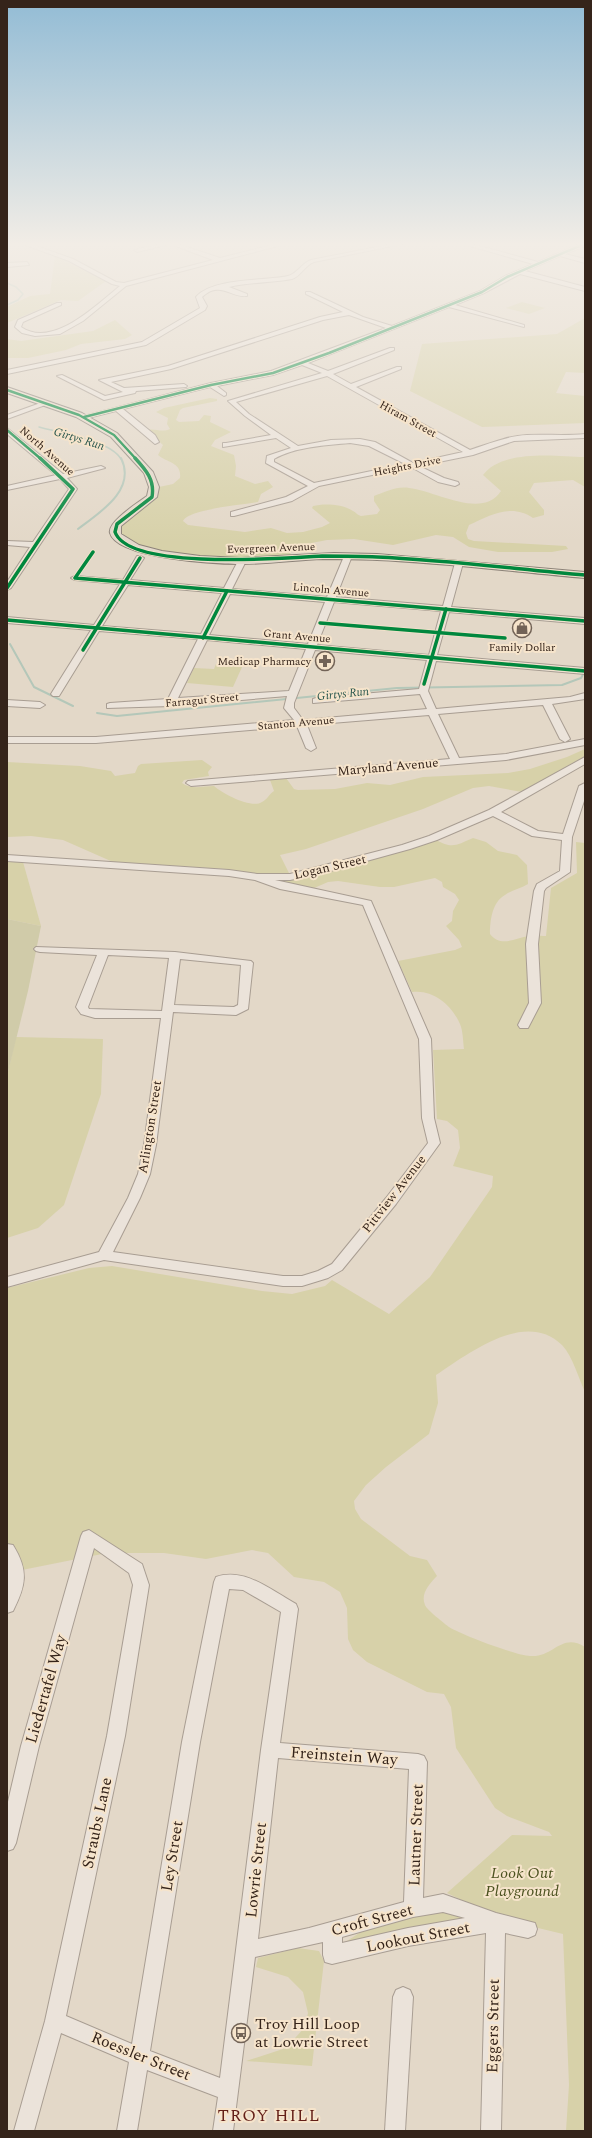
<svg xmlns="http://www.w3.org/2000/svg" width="592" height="2138" viewBox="0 0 592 2138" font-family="Spectral,serif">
	<rect width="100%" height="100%" fill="#e3d8c8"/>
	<g fill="#d7d1a9">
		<polygon points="55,256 106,281 78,301 61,300 7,323 7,307 30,296 50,294"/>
		<polygon points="522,302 545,308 529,314 506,308"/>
		<polygon points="585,318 585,373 566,372 556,393 585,396 585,423 482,427 410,391 422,344 557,334"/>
		<polygon points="115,320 132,335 125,339 81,344 66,350 28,358 7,358 7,339 21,341 93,331"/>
		<path d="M210,398L217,399V401L183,408L180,410L176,420L179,422L199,421L204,415L211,416L210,422L231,432L215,440L211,446L234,455L236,466L235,476L255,484L268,481L273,487L261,494L258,502C243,505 189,509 183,521L188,525L245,532L271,528L287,533L303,532L322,527L330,523L312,508L313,506C324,503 343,504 353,511C357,513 357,515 361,516L377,514L380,510L374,501V496C385,492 397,486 409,488C437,491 482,520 501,491L483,475C502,449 556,456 584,457L585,487L573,480L534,483L529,492L544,510V515L533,518C512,503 490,515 469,525L466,533L468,539L474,541L566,546L568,549L552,552H498L469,547L453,537L436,535L393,545L354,539L327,540L291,547L289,552L292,555C259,559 136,561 119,530L122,526L155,499L159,487L173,484L180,478C182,462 167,463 158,455L163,445L147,430C155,428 162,433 170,429L167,424L168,418L156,412L164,408Z"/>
		<polygon points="216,664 242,667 233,687 187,683 194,668 214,669"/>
		<path d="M585,749V756L522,792L489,786L473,788L423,809L306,849L280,855L289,873L260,875L225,869L113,862L63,840L31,836L7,837V762L80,766L111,771L115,776L135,773L138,766L141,764L202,760L212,767L208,772L209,776L184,780L182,783C191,790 203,786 214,786C223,794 252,809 262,802C267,800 269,794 274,791L270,780L286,778L294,789L298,790L335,789L367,783L390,785L423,777L508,773L530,769L567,757Z"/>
		<path d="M473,838L486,842L498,851L517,855L527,865L528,884C520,889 512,890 505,895C492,902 490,921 490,934C501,948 515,938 529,936C534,935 541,936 546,936L551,888L577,873L576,842L585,843V1392C578,1377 573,1357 562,1345C525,1309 468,1354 436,1375L438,1403L429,1434L386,1467L366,1485L354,1501L355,1509L361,1519L410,1556L427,1560L437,1576C430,1583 420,1594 425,1605C426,1609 445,1624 449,1627C462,1635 515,1655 530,1656C554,1658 561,1632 585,1647V2131H566L569,2085L563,1934L501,1919L447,1893L512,1835L552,1836L549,1832L507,1816L495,1808L456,1748L451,1707L444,1694L427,1692L367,1662L353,1650L348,1639L347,1608L340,1592L324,1582L294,1577L268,1553L252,1550L206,1559L164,1553H107L7,1573V1288L89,1268L112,1266L262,1291L292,1294L325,1286L332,1280L389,1314L430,1277L492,1187L493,1176L453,1166L460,1148L458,1130L447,1121L437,1119L433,1050L464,1049C463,1041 463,1031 460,1024C452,1005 433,989 412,992L398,961L455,950L462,947L459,940L446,926L452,921L453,911L459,900L455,894L443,887L442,882L435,878L394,887H380L338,881L328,882L312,889L278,881L331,871L436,840C452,849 457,845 473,838Z"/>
		<polygon points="7,861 23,862 41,926 7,919"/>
		<polygon points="16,1037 103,1039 101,1094 64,1205 38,1228 7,1238 7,1076"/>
		<polygon points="437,1911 460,1915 462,1917 462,1920 347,1943 347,1941 370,1926"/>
		<polygon points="298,1948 319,1951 324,1961 312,2066 246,2061 286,2048 305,2027 308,2013 303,1992 288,1977 256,1967 258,1958"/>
	</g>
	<polygon fill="#d0cba9" points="7,919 41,926 28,991 7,1076"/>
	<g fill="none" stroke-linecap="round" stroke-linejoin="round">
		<g stroke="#b4c7b9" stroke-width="1.5">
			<polyline points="7,283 16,287 23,294 18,300 7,305"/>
			<path d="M39,427C60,433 110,440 121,459"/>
		</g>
		<g stroke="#b4c7b9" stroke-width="2">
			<path d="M78,529C99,513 137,490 121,458"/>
			<polyline points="10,644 34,687 73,706"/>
			<polyline points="97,713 117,716 397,688 562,685 581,678 585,671"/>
		</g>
		<g stroke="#a89d92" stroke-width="2">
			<g id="minor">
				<path d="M23,244H31L73,259L116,282L124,283L213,260L170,244H178L220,258L276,244H285L126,286L83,321L60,334L35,336L22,333L15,327L18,320L57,303H61V305L23,322L21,327C53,349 96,305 120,286L112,284L69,261Z"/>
				<polygon points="160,244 170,244 137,252 134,250"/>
				<path d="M392,244H402L314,262C305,265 300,277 292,279C271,283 250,282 229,287L247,294V296C231,298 220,280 202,297L207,306L205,310L146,345L7,374V370L142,342L200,308L196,297C212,278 265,281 288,276C297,274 302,263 311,260Z"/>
				<path d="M463,244H472L538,262L580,244H585V246L565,254L585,259V263L560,256L525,271L585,287V291L520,274L484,293L455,305L524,325V327L449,307L308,363L328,371L390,348H394V350L333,374L351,384L397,367H401V369L356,387L470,450C488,444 507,436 527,435C546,434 565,436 585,434V438L514,441L473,455L419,466L444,478L458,482L459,484L455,486L438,482L411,467L319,486L292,501L234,516H231V512L286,497L308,486L266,463L267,456L291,448L276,438L223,447V443H226L271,435L245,416L228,401L322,373L302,365L273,375L217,386L226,393V395L224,396L210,387L123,409L155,435L159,442L155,444L116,411L84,419L80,417L211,383L271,371L386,328L349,315L323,320L171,369L111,382L124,388L184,384L187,386L186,387L136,391L135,393L104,400L57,376L62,375L105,396L123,392L99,380L168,366L320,317L343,312L306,294V292H310L363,317L392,326L480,291L505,276L533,264ZM327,376L463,452L413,463L375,442L360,439L331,440L298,446L249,414L236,402ZM350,443L369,446L405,464L314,483L274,462V459C294,447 327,445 350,443Z"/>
				<polygon points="27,262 29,265 7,267 7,263"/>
				<polygon points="46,401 49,403 48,404 7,419 7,415"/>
				<polygon points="7,428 63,474 101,466 105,468 67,478 77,489 11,588 7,590 7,582 30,547 7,545 7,541 33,542 69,489 60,479 7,490 7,486 56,475 7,434"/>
				<path d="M345,554L352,556L336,597L443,606L455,563L459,561L463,563L451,607L585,618V624L449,612L437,655L585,668V674L436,661L428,691L436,709L570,697L585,693V699L552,704L570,739L565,742L560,739L543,705L438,714L459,758L506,754L585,739V745L506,760L191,786L186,783L188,781L450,759L429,715L307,725L316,748L311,751L306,748L297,726L96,743H7V737H96L294,720L284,708L287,696L171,706L107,708V704L110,703L168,699L198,639L99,631L59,696H53L51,694L91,630L7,623V617L94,625L120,584L75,580L71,578L75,576L123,580L137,556H140L144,558L130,580L224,588L238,561L242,559L246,561L232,589L327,597ZM128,585L222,593L201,634L102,626ZM230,594L325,602L308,644L209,635ZM334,602L441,611L429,655L317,645ZM207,640L306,649L289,691L178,698ZM315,650L427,660L419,689L316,698L313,699V703L420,694L427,709L303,720L294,708V703Z"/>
				<polygon points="7,700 40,702 45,705 40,708 7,706"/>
				<path d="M585,757V764L501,812L538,831L563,834L579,786L585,783V798L572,837L570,872L546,888L544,891L538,944L541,1003L528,1028H520L518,1025L529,1003L526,944L534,891L537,884L560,871L562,840L532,836L493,816L437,840L410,849L323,873L290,880H275L371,901L431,1039L434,1118L440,1143L396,1204L342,1270L328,1278L302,1286H283L104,1260L7,1287V1277L99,1252L128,1198L138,1174L144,1145L161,1018H95L81,1014L76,1007L97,955L40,952L36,951L34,949L36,947L175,952L251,961L253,963L248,1009L236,1015L173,1012L156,1145L150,1174L140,1198L113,1252L283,1276H302L318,1271L332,1264L386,1198L428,1143L422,1118L419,1039L363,905L280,889L255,880L229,876L7,861V855L229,870L257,874H290L402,845L429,836L489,810ZM108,955L169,958L162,1011L89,1009L88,1007ZM180,959L241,965L238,1005L234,1007L174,1005Z"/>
				<path d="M89,1530L142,1564L149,1585L125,1736L66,2016L132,2044L182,1742L214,1582L216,1577C245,1567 272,1591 296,1604L298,1609L280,1743L418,1754L424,1756L427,1762L423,1898L443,1894L496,1913L535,1923L537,1929L535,1935L528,1938L505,1933L501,2131H481L486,1933L408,1946L332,1964L325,1962L323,1955V1942L255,1957L233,2131H213L218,2097L147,2070L137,2131H117L129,2062L61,2033L34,2131H14L45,2021L107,1736L133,1585L129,1573L94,1548L39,1746L16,1843L13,1849L7,1851V1806L21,1746L81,1536L83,1532ZM229,1589L243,1590L281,1612L261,1750L220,2078L150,2051L200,1742ZM278,1758L409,1769L404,1902L309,1928L258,1939ZM443,1912L465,1918L408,1928L342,1943V1937L413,1917Z"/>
				<path d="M7,1544L13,1545C29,1571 26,1585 13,1611L7,1613Z"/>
				<polygon points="403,1987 410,1990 413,1997 405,2131 385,2131 393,1997 396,1990"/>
			</g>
		</g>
		<g stroke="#8d8379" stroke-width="2">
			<path id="major" d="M7,387L82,413L117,433L153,472L159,487L157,497L121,526V534L139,545L162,551L200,556L241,558L334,553L377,554L585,572V578C516,572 447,563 377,560C359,559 341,559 323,559C296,560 269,564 241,564C218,564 117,559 110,533C107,522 139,502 147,496L149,487L144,473L111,437L76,417L7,393Z"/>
		</g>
		<use href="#minor" fill="#ebe3da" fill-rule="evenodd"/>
		<use href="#major" fill="#e3d8cb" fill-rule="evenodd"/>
		<g stroke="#f6e4cb" stroke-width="4">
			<g id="cycleway-far1">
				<polyline points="7,390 79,415 114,435 136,459"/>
				<polyline points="84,417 211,385 273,373 329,353 482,292 507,277 584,244"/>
				<polyline points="7,430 41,459"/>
			</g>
		</g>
		<g stroke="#f6e4cb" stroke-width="5">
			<g id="cycleway">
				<path d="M135,458C146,470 155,480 152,497L117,524L115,532C129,571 287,558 322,556C341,556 359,556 377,557C446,560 516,569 585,575"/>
				<polyline points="93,552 75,578 585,621"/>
				<polyline points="7,588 73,489 40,458"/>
				<polyline points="7,620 585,671"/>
				<polyline points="320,623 505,638"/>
				<polyline points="203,638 227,591"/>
				<polyline points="83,650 140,558"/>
				<polyline points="424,684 446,609"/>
			</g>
		</g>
		<use href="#cycleway-far1" stroke="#00873e" stroke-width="2.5"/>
		<use href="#cycleway" stroke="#00873e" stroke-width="3.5"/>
	</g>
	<linearGradient id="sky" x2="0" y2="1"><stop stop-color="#93bcd5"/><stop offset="0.45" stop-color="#f2ede6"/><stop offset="1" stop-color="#f2ede6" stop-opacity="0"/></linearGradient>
	<rect width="592" height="543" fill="url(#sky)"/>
	<defs>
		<g id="shop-ring" transform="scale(1)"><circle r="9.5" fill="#f6e4cb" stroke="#726357" stroke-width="1.5"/><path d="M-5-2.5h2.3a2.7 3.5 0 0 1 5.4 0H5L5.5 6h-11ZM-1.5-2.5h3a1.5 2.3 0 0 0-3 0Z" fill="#726357"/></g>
		<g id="pharmacy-ring" transform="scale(1)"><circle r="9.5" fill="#f6e4cb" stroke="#726357" stroke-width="1.5"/><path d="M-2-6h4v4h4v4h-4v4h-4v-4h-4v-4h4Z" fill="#726357"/></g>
		<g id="bus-ring" transform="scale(1)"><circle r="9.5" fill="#f6e4cb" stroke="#726357" stroke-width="1.5"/><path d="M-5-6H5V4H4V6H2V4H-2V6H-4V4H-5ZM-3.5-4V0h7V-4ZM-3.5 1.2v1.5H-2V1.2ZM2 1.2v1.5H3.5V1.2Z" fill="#726357"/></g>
	</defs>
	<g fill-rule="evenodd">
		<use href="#shop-ring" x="522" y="628"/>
		<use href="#pharmacy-ring" x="325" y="661"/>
		<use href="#bus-ring" x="241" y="2033"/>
	</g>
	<g text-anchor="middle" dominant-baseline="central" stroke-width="4" stroke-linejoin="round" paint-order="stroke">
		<g font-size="11" fill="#35241a" stroke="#f6e4cb">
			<text transform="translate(408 419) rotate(29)">Hiram Street</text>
			<text transform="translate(47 451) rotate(41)">North Avenue</text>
			<text transform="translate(407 466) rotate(-11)">Heights Drive</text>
			<text transform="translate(271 548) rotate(-2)">Evergreen Avenue</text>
			<text transform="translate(331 590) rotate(5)">Lincoln Avenue</text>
			<text transform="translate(297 636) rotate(5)">Grant Avenue</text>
			<text transform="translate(202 700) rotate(-5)">Farragut Street</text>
			<text transform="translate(296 723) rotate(-5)">Stanton Avenue</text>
		</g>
		<g font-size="11" fill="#35241a" stroke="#f6e4cb">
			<text x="522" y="647">Family Dollar</text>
			<text x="311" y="661" text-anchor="end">Medicap Pharmacy</text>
		</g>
		<g font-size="12" font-style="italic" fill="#29564d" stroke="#f6e4cb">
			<text transform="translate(79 439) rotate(17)">Girtys Run</text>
			<text transform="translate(343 694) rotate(-6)">Girtys Run</text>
		</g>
		<g font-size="13" fill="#35241a" stroke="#f6e4cb">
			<text transform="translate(388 767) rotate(-5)">Maryland Avenue</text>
			<text transform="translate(330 867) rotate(-13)">Logan Street</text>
			<text transform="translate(150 1127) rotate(-81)">Arlington Street</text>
			<text transform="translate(394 1194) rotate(-52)">Pittview Avenue</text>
		</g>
		<g font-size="16" fill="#35241a" stroke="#f6e4cb">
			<text transform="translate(46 1689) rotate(-74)">Liedertafel Way</text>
			<text transform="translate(344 1756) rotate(4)">Freinstein Way</text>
			<text transform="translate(97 1823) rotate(-78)">Straubs Lane</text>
			<text transform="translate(416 1835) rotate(-88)">Lautner Street</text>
			<text transform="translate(172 1856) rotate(-81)">Ley Street</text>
			<text transform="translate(256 1870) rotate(-84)">Lowrie Street</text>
			<text transform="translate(372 1920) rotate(-15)">Croft Street</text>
			<text transform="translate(418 1937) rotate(-11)">Lookout Street</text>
			<text transform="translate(493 2026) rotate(-89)">Eggers Street</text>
			<text transform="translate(141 2056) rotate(22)">Roessler Street</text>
		</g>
		<g font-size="16" font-style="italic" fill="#4c5220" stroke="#f6e4cb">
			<text x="522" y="1873">Look Out<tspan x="522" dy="18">Playground</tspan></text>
		</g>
		<g font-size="16" fill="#35241a" stroke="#f6e4cb" text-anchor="start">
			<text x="255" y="2024">Troy Hill Loop<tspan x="255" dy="18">at Lowrie Street</tspan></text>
		</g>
		<g font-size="17" letter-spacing="1" fill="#631f18" stroke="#f6e4cb">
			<text x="269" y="2116">TROY HILL</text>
		</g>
	</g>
	<rect width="592" height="2138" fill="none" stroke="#35241a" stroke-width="16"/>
</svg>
